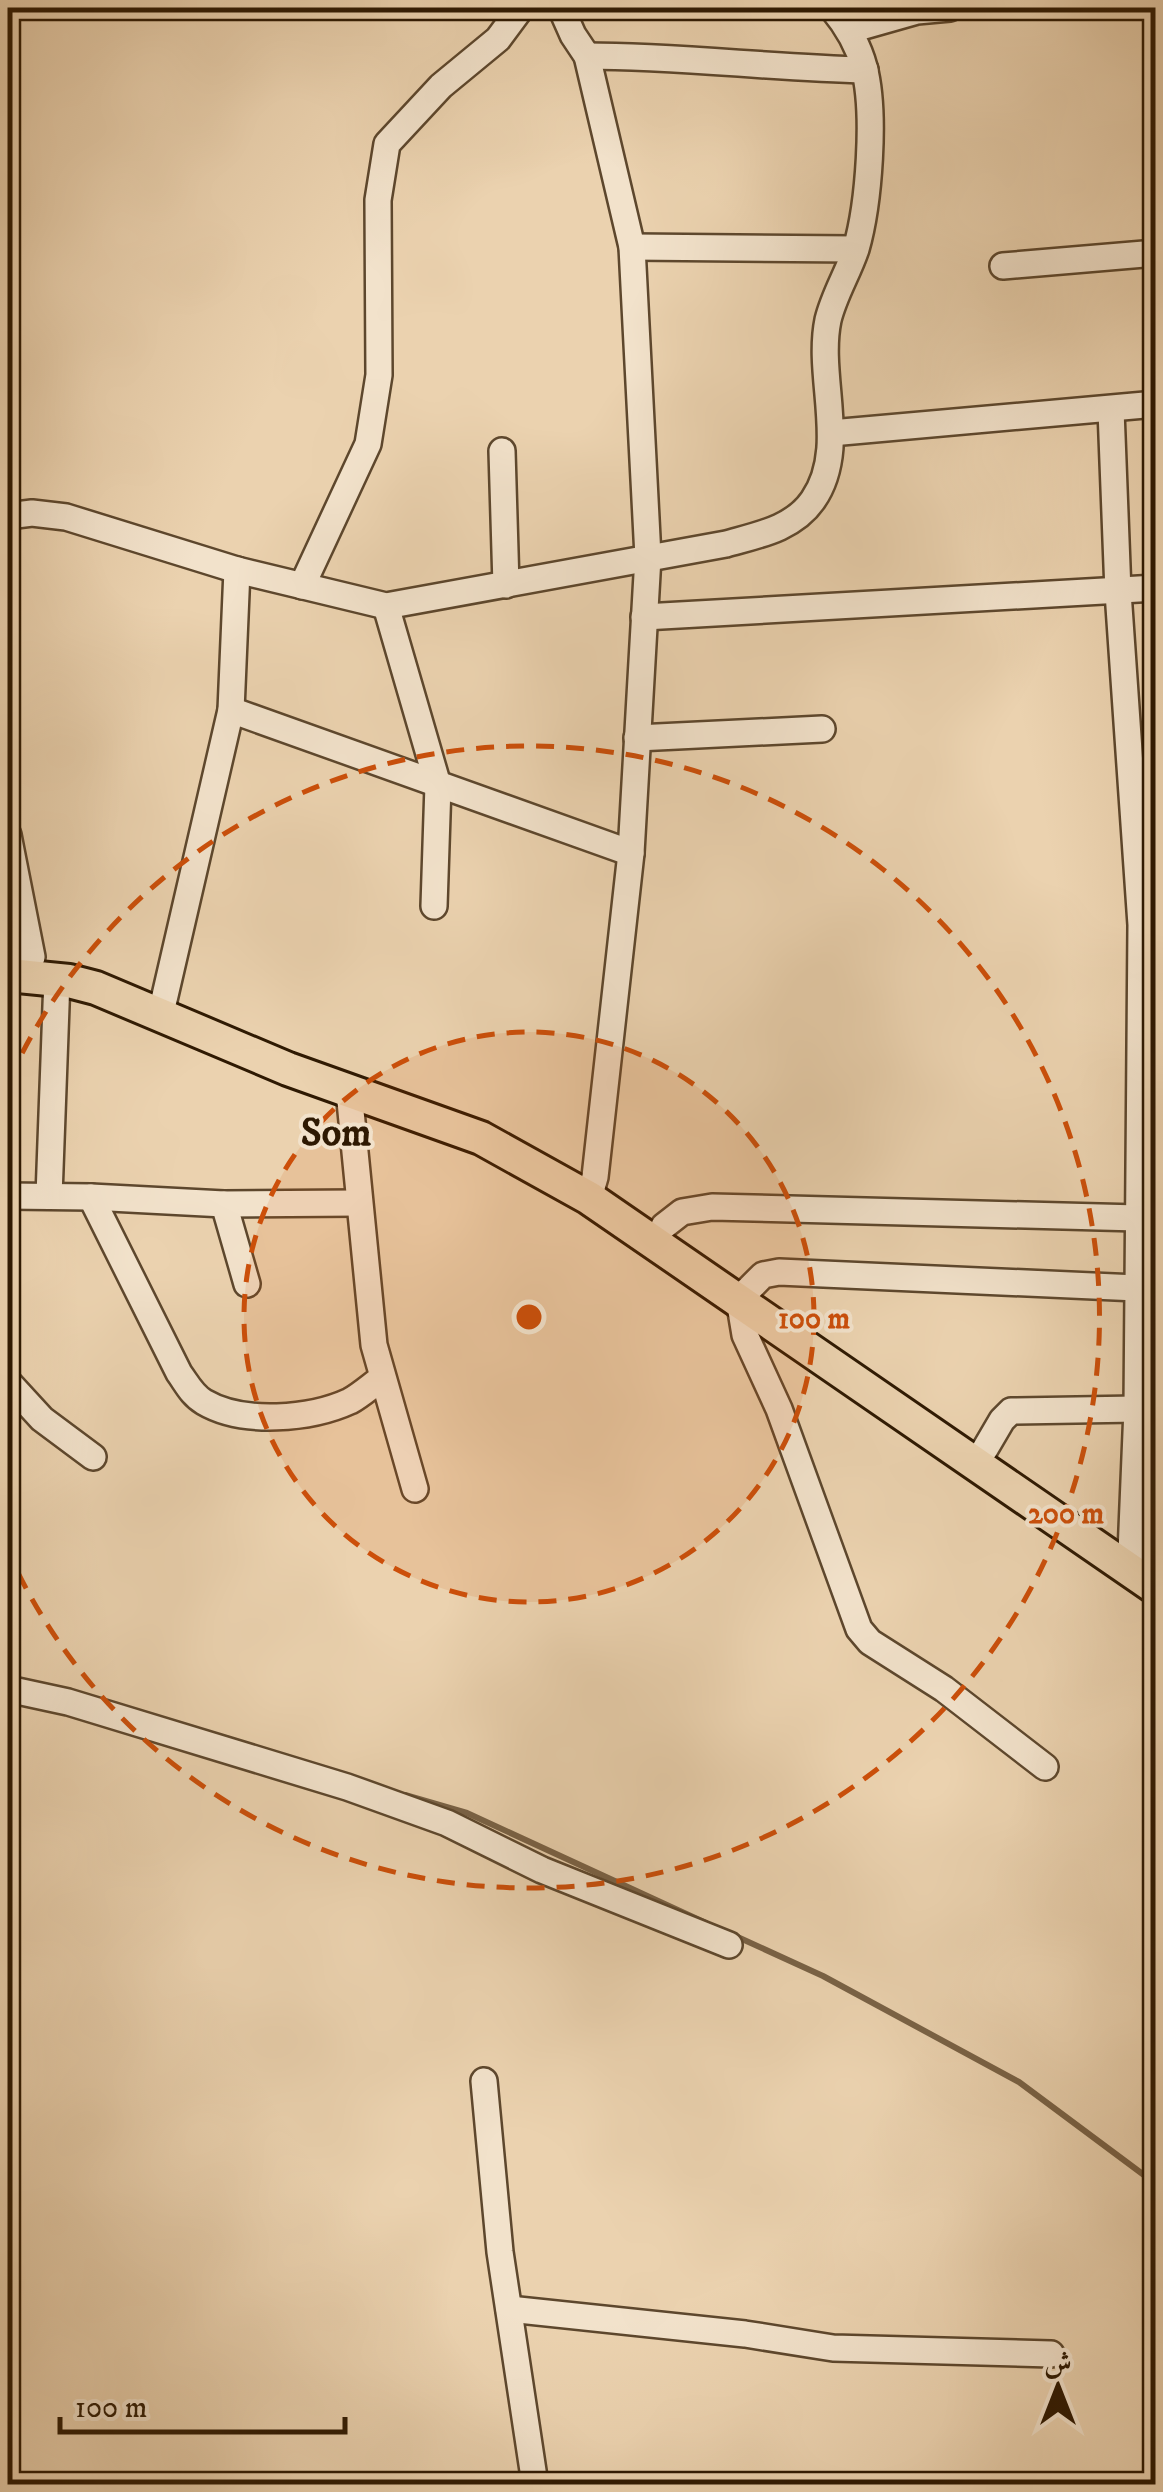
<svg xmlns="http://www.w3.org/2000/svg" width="1163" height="2492" viewBox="0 0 1163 2492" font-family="'IM FELL DW Pica',Amiri,serif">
	<rect width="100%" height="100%" fill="#ebd2af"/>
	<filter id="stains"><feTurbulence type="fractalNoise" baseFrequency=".002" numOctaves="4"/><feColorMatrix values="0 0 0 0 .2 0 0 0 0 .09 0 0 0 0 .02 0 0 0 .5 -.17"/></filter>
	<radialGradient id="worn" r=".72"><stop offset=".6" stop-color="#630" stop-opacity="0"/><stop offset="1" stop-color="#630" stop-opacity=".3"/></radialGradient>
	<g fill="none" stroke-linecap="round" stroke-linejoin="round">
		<g stroke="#796246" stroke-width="6">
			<polyline points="405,1795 467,1813 706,1923"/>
			<polyline points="731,1934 823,1976 1019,2082 1156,2184"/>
		</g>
		<g stroke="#5d472d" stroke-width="30">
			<g id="minor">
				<polyline points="561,8 573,35 587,56 632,247 648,557 631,853 595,1177 589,1198"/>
				<polyline points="850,30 917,11 950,8"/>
				<path d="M587,56C680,56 772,68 865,70"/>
				<polyline points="632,247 855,249"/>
				<polyline points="1003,266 1156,253"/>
				<polyline points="1111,410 1118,592 1141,925 1137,1409 1131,1553"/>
				<polyline points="831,433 1156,404"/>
				<polyline points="502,451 506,585"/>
				<path d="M8,516L32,513L66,517L237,570L386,606L726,544C758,535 793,529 813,500C849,448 816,378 828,320C834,295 848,273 856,249C869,204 876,113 864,67C858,44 847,26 832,8"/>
				<polyline points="302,586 368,444 379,375 378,200 387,144 441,86 498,39 521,8"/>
				<polyline points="386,606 438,785 434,906"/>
				<polyline points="644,617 1156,588"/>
				<polyline points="231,710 631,853"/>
				<polyline points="637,738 822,729"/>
				<polyline points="8,835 32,957"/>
				<polyline points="164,1000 231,710 237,570"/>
				<polyline points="349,1091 374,1345 415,1489"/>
				<polyline points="8,1196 91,1197 224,1204 358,1203"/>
				<polyline points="49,1196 57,979"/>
				<path d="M91,1197L179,1373C187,1384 192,1395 204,1402C243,1425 311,1419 350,1401C361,1395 372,1385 382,1378"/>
				<polyline points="224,1204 247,1284"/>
				<polyline points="664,1226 682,1212 712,1207 1138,1218"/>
				<polyline points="8,1382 42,1419 93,1457"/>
				<polyline points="985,1449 1002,1420 1011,1411 1137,1409"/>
				<polyline points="8,1689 68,1702 347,1787 447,1823 542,1870 729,1945"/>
				<polyline points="1045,1767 944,1689 870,1642 859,1629 779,1409 745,1335 739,1299 763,1275 779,1272 1137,1288"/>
				<polyline points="484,2081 500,2252 535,2484"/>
				<polyline points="509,2309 745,2334 833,2348 1051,2354"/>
			</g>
		</g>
		<g stroke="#2e1902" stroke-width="38">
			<polyline id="major" points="8,975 69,981 96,988 288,1069 481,1138 589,1198 1156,1588"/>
		</g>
		<use href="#minor" stroke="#f2e2cb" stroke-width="25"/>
		<use href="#major" stroke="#ebd2af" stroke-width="32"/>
	</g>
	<circle cx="529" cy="1317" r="285" fill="#cc4f0a" fill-opacity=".12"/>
	<g fill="none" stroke="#cc4f0a" stroke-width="5" stroke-dasharray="18 12">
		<circle cx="529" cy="1317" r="285"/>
		<path d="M9 1080A571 571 0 1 1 9 1554"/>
	</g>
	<g text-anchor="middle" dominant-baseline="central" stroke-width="8" stroke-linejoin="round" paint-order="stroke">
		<g font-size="40" font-weight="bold" fill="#2e1902" stroke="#f2e2cb">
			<text x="336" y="1134">Som</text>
		</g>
	</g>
	<circle cx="529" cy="1317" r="15" fill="#cc4f0a" stroke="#f2e2cb" stroke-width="5"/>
	<g font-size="30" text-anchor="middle" font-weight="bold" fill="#cc4f0a" stroke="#f2e2cb" stroke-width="8" stroke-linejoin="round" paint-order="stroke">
		<text x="814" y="1328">100 m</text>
		<text x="1066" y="1523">200 m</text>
	</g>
	<rect width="1163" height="2492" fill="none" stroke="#ebd2af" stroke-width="40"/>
	<rect x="10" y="10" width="1143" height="2472" fill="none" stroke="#2e1902" stroke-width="5"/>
	<rect x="20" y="20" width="1123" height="2452" fill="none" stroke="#2e1902" stroke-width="2.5"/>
	<g transform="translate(1058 2387)" stroke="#f2e2cb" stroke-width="8" paint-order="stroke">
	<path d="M0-8L18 38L0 25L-18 38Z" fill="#2e1902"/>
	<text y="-15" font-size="28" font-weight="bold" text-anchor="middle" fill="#2e1902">ش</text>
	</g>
	<path d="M60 2417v15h285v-15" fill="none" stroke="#2e1902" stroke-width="5"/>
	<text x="75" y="2417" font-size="30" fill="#2e1902" stroke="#f2e2cb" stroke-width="8" paint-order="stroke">100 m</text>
	<rect width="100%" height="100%" filter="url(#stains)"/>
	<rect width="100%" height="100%" fill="url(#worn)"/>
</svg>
